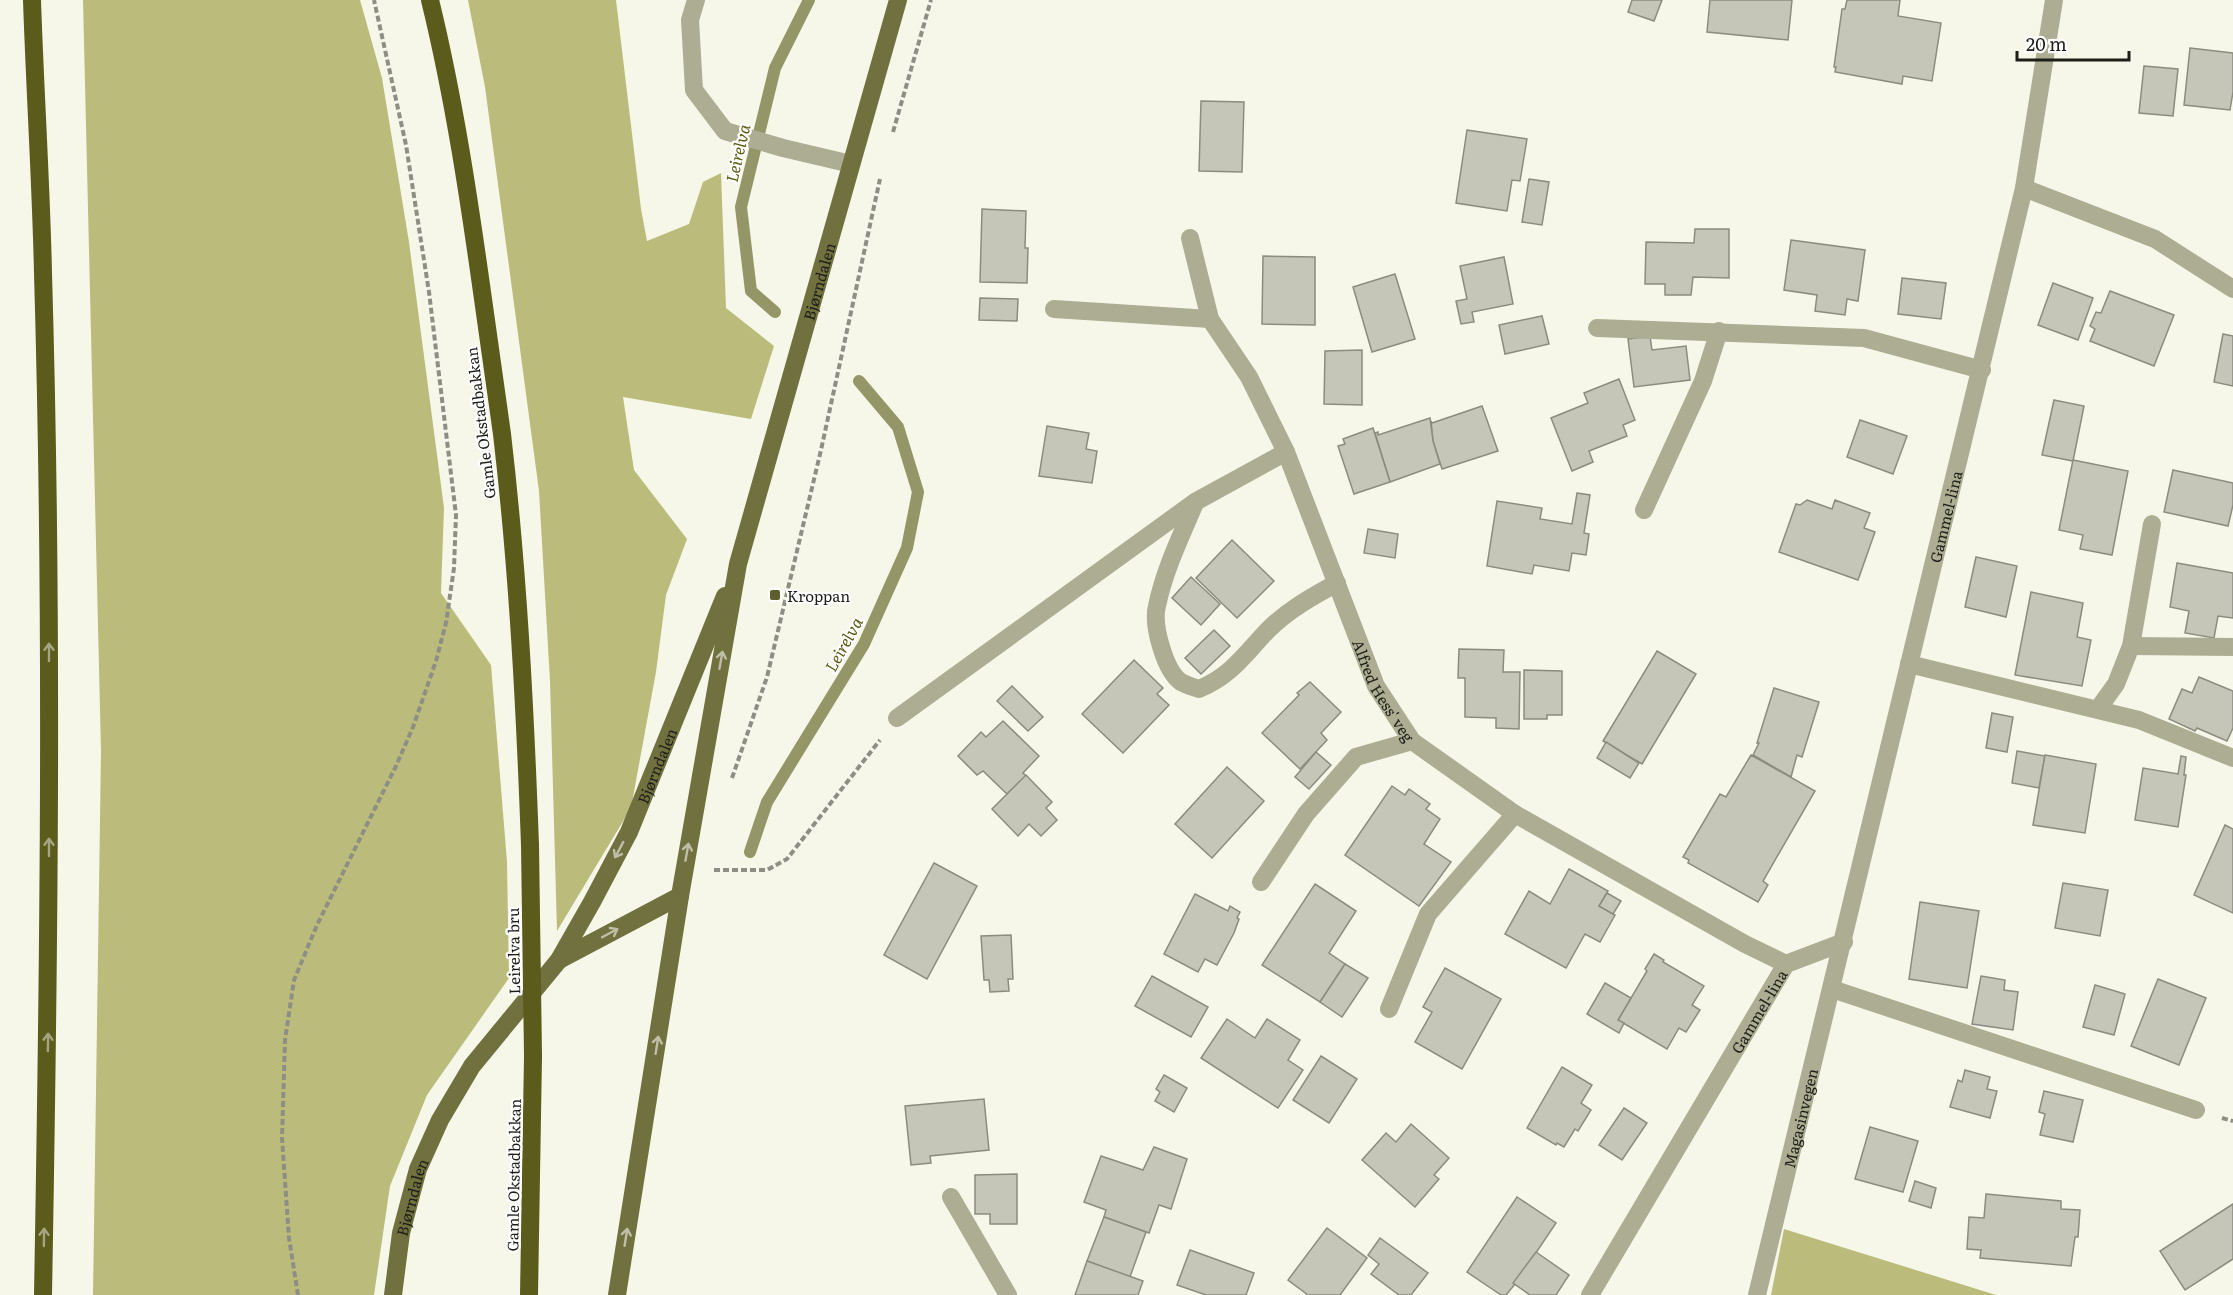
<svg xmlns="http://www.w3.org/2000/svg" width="2233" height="1295" viewBox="0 0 2233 1295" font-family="Literata,serif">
	<rect width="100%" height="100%" fill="#f6f7e8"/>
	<g fill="#bbbc7c">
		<polygon points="83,0 360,0 382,78 409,242 444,508 441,593 491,665 507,862 509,978 427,1095 390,1186 374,1295 93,1295 101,751"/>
		<polygon points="468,0 616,0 641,209 647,241 689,224 703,182 721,173 726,308 774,346 751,419 623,397 634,470 687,539 666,595 656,672 631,808 557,931 550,681 539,491 485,87"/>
		<polygon points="1784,1229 1996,1295 1771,1295"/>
	</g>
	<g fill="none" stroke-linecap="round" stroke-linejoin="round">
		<g stroke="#959667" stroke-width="12">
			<polyline points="775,312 751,291 741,207 775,68 809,0"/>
			<polyline points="750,852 767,802 864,644 907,548 918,492 898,427 859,381"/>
		</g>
	</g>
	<g fill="#c5c6b8" stroke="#8b8c7f" stroke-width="1.5">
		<polygon points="1632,0 1662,0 1654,21 1628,12"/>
		<polygon points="1710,0 1792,0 1788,40 1707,32"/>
		<polygon points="1847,0 1900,0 1898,16 1941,23 1932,81 1903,76 1902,84 1835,72 1836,67 1834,67 1842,9 1845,9"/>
		<polygon points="2190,48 2233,53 2233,92 2230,110 2184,105"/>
		<polygon points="2144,66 2178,69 2173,116 2139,113"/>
		<polygon points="1201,101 1244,102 1242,172 1199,171"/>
		<polygon points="1467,130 1527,139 1520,181 1512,180 1507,211 1456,203"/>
		<polygon points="1529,179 1549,182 1542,225 1522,222"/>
		<polygon points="982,209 1026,211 1025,248 1028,248 1027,283 980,282"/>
		<polygon points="1695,229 1729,229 1729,278 1693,277 1691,295 1665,295 1665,284 1645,284 1646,242 1694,243"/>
		<polygon points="1791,240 1865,250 1858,301 1847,299 1845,315 1815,311 1817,295 1784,290"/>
		<polygon points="1263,256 1315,257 1315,325 1262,324"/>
		<polygon points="1504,257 1513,304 1472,312 1474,322 1461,324 1456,301 1467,299 1460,266"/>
		<polygon points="1395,274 1415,339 1372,352 1353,287"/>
		<polygon points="1902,278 1946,283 1941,319 1898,314"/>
		<polygon points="2053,283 2093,298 2078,340 2038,325"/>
		<polygon points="2110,291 2174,315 2154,366 2090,341 2095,329 2090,326 2096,312 2101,313"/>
		<polygon points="980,298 1018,299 1017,321 979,320"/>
		<polygon points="1542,316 1549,344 1505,354 1499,325"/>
		<polygon points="2223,334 2233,336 2233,386 2214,382"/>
		<polygon points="1650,336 1652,350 1686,346 1690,380 1634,387 1628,339"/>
		<polygon points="1362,350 1362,405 1324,404 1325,351"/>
		<polygon points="1619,379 1635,420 1623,425 1627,436 1589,451 1593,462 1572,471 1551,418 1588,403 1584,393"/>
		<polygon points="2054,400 2084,406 2073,461 2042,455"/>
		<polygon points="1482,406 1498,451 1442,469 1433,441 1431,421 1432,423"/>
		<polygon points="1430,418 1433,441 1440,464 1390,482 1375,433 1378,432 1378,435"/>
		<polygon points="1860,420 1907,436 1893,474 1847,457"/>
		<polygon points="1047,426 1089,433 1086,449 1097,451 1092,483 1039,476"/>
		<polygon points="1373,428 1390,482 1354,494 1338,446 1345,444 1343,439"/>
		<polygon points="2073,460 2128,471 2112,555 2080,549 2083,535 2059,530"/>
		<polygon points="2173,470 2233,483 2233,505 2228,526 2164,512"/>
		<polygon points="1577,493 1590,495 1584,533 1589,534 1586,555 1572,553 1569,571 1534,565 1532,574 1487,566 1497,501 1542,508 1540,519 1572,524"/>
		<polygon points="1807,500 1832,509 1835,500 1870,513 1864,528 1875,532 1858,580 1779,552 1796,504 1800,505"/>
		<polygon points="1368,529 1398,534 1395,558 1364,553"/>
		<polygon points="1232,540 1274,581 1237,618 1196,578"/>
		<polygon points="1976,557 2017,566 2006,617 1965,607"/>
		<polygon points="2177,563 2233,573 2233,618 2218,616 2214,638 2185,633 2189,611 2170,607"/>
		<polygon points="1191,577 1220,604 1201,625 1172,598"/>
		<polygon points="2031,592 2083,603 2077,637 2091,640 2082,686 2015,675"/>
		<polygon points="1214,630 1230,646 1201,674 1185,658"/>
		<polygon points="1459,649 1504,650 1503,672 1520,672 1519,729 1496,728 1496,718 1465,717 1465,678 1458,678"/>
		<polygon points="1657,651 1696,674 1642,764 1603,741"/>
		<polygon points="1134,660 1163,688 1157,694 1169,705 1123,753 1082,714"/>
		<polygon points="1524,670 1562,671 1562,715 1547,715 1547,719 1524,719"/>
		<polygon points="2199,677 2233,691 2233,728 2227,741 2197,728 2195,731 2169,719 2182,689 2192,693"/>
		<polygon points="1310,682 1341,712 1321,733 1327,740 1300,769 1262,733 1299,695 1297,693"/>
		<polygon points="1012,686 1043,717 1028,731 997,701"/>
		<polygon points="1774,688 1819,702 1802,757 1797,755 1791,777 1753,755 1759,743 1757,743"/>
		<polygon points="1992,713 2013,717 2007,752 1986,748"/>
		<polygon points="1003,721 1039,756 1023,773 1026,776 1007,794 983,771 977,775 958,756 981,732 986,737"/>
		<polygon points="1606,742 1639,763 1630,778 1597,758"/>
		<polygon points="2017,751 2045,756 2039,788 2012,783"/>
		<polygon points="1316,752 1331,765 1309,789 1295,777"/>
		<polygon points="1751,755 1815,791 1763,881 1768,885 1758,902 1688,863 1689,860 1683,857 1720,794 1726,797"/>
		<polygon points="2045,755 2096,764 2085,833 2033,825"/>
		<polygon points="2181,756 2186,757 2184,775 2186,775 2178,827 2135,820 2143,768 2178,774"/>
		<polygon points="1227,767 1264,801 1212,858 1175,824"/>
		<polygon points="1026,775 1052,802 1046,808 1057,820 1041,836 1029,824 1018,836 992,809"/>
		<polygon points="1392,786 1405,795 1409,789 1430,804 1426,809 1440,819 1424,844 1451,862 1419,906 1345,855"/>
		<polygon points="2225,825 2233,829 2233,913 2194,895"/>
		<polygon points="934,863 977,886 927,979 884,955"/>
		<polygon points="1569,869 1608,891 1599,906 1615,915 1600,942 1585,934 1566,968 1505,934 1529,891 1550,904"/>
		<polygon points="2063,883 2108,890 2100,936 2055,928"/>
		<polygon points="1315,884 1356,911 1329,953 1345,964 1320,1002 1262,965"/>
		<polygon points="1607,893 1621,901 1613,914 1599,906"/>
		<polygon points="1195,894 1228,911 1230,906 1240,912 1237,918 1239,919 1234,933 1217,965 1205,959 1198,972 1164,954"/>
		<polygon points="1920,902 1979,911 1967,988 1909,979"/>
		<polygon points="1011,935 1013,979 1008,979 1009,991 990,992 989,980 984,980 981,936"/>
		<polygon points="1654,954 1664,960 1663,962 1704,986 1692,1005 1700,1010 1686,1032 1679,1028 1667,1049 1618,1020 1647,971 1645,969"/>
		<polygon points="1345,964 1368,978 1342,1017 1320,1002"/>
		<polygon points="1445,968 1501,999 1462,1069 1415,1042 1432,1012 1423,1007"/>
		<polygon points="1152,976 1208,1007 1191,1037 1135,1006"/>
		<polygon points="1981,976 2005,980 2004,990 2018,992 2013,1030 1972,1024"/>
		<polygon points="2158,979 2206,998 2179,1065 2131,1046"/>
		<polygon points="1605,983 1631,998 1618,1020 1624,1023 1619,1033 1587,1014"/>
		<polygon points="2095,985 2125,994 2114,1035 2083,1027"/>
		<polygon points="1227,1019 1255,1038 1267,1019 1300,1040 1288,1060 1303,1070 1278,1108 1201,1058"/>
		<polygon points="1321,1056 1357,1079 1329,1123 1293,1100"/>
		<polygon points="1562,1067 1592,1085 1581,1103 1591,1110 1578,1131 1575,1129 1564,1147 1557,1143 1556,1145 1527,1128"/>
		<polygon points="1965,1070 1990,1077 1987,1089 1997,1091 1990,1118 1950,1107 1958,1080 1962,1082"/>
		<polygon points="1164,1075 1187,1088 1174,1112 1155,1101 1160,1092 1156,1089"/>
		<polygon points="2044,1091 2083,1100 2073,1142 2040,1135 2045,1114 2039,1112"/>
		<polygon points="984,1099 989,1150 930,1156 931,1163 911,1165 905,1106"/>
		<polygon points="1624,1108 1647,1123 1622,1160 1599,1145"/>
		<polygon points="1411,1124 1449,1158 1434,1175 1439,1179 1415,1207 1362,1160 1386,1133 1396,1142"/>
		<polygon points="1870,1127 1918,1141 1903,1192 1855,1179"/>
		<polygon points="1154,1147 1187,1159 1171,1209 1159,1205 1149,1233 1104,1217 1106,1210 1084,1202 1101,1156 1143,1170"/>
		<polygon points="1017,1174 1017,1224 990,1224 990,1214 975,1214 975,1175"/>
		<polygon points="1915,1181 1936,1188 1931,1208 1909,1201"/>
		<polygon points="1986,1194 2061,1201 2061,1209 2080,1210 2078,1237 2075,1237 2071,1266 1980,1258 1981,1250 1967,1249 1969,1217 1984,1218"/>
		<polygon points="1517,1197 1556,1223 1515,1284 1506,1295 1501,1295 1467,1272"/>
		<polygon points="2233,1204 2233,1259 2185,1290 2160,1251"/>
		<polygon points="1104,1217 1146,1232 1130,1277 1087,1261"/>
		<polygon points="1327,1228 1367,1258 1340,1295 1308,1295 1288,1280"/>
		<polygon points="1380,1238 1428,1273 1411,1295 1399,1295 1371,1274 1379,1264 1368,1255"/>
		<polygon points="1190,1250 1254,1273 1246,1295 1206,1295 1177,1285"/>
		<polygon points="1536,1252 1569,1275 1556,1295 1530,1295 1513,1283"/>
		<polygon points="1087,1261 1143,1281 1138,1295 1075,1295"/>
	</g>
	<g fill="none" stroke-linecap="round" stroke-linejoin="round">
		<g stroke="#8d8e84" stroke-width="4" stroke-dasharray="6 3" stroke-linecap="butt">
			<polyline points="893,132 931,0"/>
			<polyline points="732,778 767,677 821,450 880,179"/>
			<polyline points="714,870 767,870 787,859 880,740"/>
			<polyline points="2222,1118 2233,1121"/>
			<polyline points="298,1295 289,1238 282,1138 285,1040 294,980 317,925 396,766 413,727 436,661 446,623 454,568 456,515 429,292 406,145 374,0"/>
		</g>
		<g stroke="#acad92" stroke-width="18">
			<polyline points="696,0 690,20 694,90 725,131 783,148 851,164"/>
			<polyline points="2024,188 2155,239 2233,289"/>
			<path id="s1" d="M1190,238L1210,319L1249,377L1286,452L1376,686L1412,741L1515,814L1745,944L1786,964"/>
			<polyline points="1054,309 1210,319"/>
			<polyline points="1597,328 1864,338 1982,370"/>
			<path d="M1195,503C1181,536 1164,571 1157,606C1152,625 1165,671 1181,682C1186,685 1193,687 1199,689C1231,676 1245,654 1268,630C1288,610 1313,596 1337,583"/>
			<polyline points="1644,510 1703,381 1719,331"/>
			<polyline points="2131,646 2233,647"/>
			<polyline points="1909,664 2139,720 2233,758"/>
			<polyline points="2098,709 2116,684 2131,646 2152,524"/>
			<polyline points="897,718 1195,502 1286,452"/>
			<polyline points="1261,882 1306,814 1356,757 1412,741"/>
			<polyline points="1832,989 2196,1110"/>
			<polyline points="1389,1009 1428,914 1515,814"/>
			<polyline points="951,1197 1008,1295"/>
			<path id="s2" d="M1590,1295L1786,964L1844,942"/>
			<path id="s3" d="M1757,1295L2024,188L2054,0"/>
		</g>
		<g stroke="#70713e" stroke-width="18">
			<polyline points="559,960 680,896"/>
			<path id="s4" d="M393,1295L401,1233L418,1169L440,1120L472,1066L559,960L592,902L629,832L725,596"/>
			<path id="s5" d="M617,1295L680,896L738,564L898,0"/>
		</g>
		<g stroke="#5b5b1b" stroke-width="18">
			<path d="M32,0C35,91 41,182 43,273C53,614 49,954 43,1295"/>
			<path d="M430,0C454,98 469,199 483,299C489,344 496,389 502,434C518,570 525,708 530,845"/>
			<polyline points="529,1295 533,1056"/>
		</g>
		<polyline stroke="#5b5b1b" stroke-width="18" points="530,845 533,1056"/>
	</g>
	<defs><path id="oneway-shaft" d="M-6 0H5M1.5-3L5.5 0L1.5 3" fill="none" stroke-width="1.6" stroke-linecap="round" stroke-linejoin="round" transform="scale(1.5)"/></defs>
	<g stroke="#a5a582">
		<use href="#oneway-shaft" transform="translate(49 652) rotate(-90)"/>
		<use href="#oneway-shaft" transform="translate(49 847) rotate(-90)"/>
		<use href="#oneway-shaft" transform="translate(48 1042) rotate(-89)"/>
		<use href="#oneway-shaft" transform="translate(44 1237) rotate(-89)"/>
	</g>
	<g stroke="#bfbfa8">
		<use href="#oneway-shaft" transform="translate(721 660) rotate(-80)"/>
		<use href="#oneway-shaft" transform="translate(619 850) rotate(118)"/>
		<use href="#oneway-shaft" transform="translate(687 852) rotate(-80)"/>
		<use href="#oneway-shaft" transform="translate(610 933) rotate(-28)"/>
		<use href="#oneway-shaft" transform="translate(657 1045) rotate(-81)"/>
		<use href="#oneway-shaft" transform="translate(626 1237) rotate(-81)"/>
	</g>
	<rect fill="#5e5f2c" stroke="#fff" stroke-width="2" x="769" y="589" width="12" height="12" rx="3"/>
	<g text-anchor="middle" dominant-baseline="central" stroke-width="4.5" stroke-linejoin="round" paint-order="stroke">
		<g font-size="15" fill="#1e1e19" stroke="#fff">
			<text stroke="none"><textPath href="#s5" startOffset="1035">Bjørndalen</textPath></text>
			<text transform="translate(480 423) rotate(-97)">Gamle Okstadbakkan</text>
			<text stroke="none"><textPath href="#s3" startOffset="801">Gammel-lina</textPath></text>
			<text stroke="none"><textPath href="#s1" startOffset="495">Alfred Hess' veg</textPath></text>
			<text stroke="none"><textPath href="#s4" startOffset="600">Bjørndalen</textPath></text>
			<text transform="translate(513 951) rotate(-91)">Leirelva bru</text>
			<text stroke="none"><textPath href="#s2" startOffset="330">Gammel-lina</textPath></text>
			<text stroke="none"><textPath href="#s3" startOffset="182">Magasinvegen</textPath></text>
			<text transform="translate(513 1175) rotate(-89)">Gamle Okstadbakkan</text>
			<text stroke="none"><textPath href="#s4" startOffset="100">Bjørndalen</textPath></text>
		</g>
		<g font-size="15" fill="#1e1e19" stroke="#fff" text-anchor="start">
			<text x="787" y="595">Kroppan</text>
		</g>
		<g font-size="16" font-style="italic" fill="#5b5b11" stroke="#fff">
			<text transform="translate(737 153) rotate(-77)">Leirelva</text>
			<text transform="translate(843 644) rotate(-61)">Leirelva</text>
		</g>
	</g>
	<path d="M2017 51v9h112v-9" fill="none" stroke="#1e1e19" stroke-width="3"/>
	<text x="2026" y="51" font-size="18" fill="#1e1e19" stroke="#ffffff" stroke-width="4.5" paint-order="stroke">20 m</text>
</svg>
